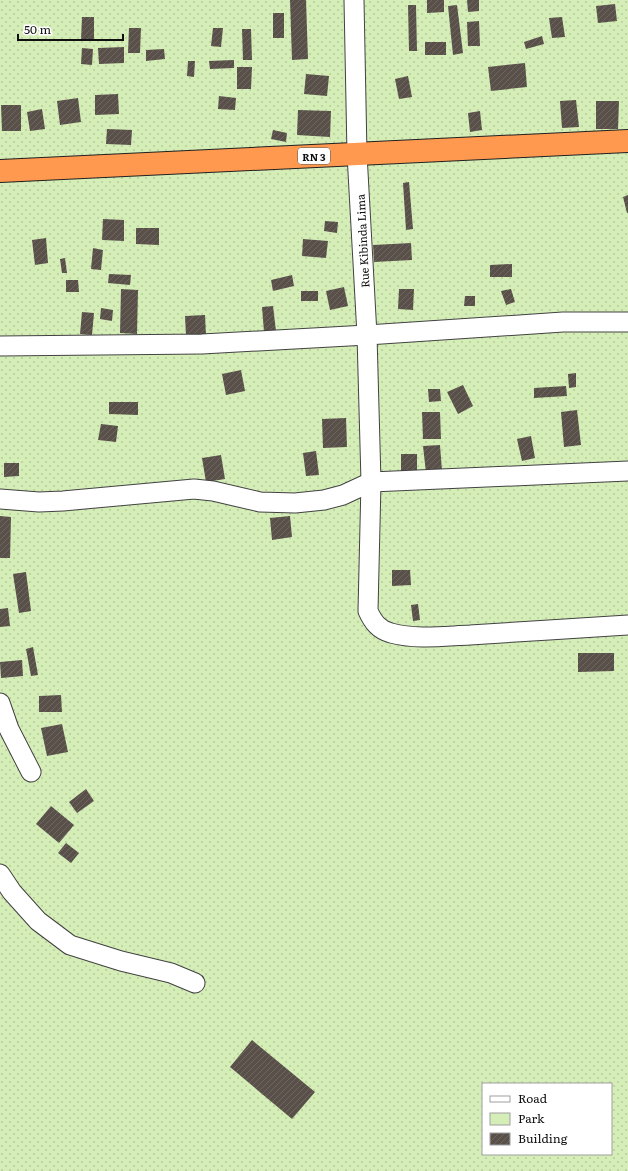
<svg xmlns="http://www.w3.org/2000/svg" width="628" height="1171" viewBox="0 0 628 1171" font-family="Literata,serif">
	<defs>
		<pattern id="green-dots" width="8" height="8" patternUnits="userSpaceOnUse"><rect width="8" height="8" fill="#d5eeb7"/><path d="M2 2h.1M6 6h.1" fill="none" stroke="#b6cb9c" stroke-width="1.8" stroke-linecap="round"/></pattern>
		<pattern id="building-hatch" width="6" height="6" patternUnits="userSpaceOnUse"><rect width="6" height="6" fill="#59504a"/><path d="M-1 1l2-2M0 6l6-6M5 7l2-2" fill="none" stroke="#6c6560"/></pattern>
	</defs>
	<rect width="100%" height="100%" fill="#fffcf2"/>
	<path fill="url(#green-dots)" fill-rule="evenodd" d="M0,0H628V1171H0ZM483,1084H611V1154H483Z"/>
	<g fill="url(#building-hatch)">
		<polygon points="290,0 306,0 308,59 292,60"/>
		<polygon points="427,0 444,0 444,12 427,13"/>
		<polygon points="467,0 479,0 479,11 468,12"/>
		<polygon points="615,4 617,21 598,23 596,6"/>
		<polygon points="408,5 416,5 417,51 409,51"/>
		<polygon points="457,5 463,53 453,55 448,6"/>
		<rect x="273" y="13" width="11" height="25"/>
		<polygon points="82,17 94,17 94,41 81,41"/>
		<polygon points="562,17 565,37 552,38 549,18"/>
		<polygon points="479,21 480,46 468,46 467,22"/>
		<polygon points="129,28 141,28 140,53 128,53"/>
		<polygon points="213,28 223,28 221,47 211,46"/>
		<polygon points="242,29 251,29 252,60 243,60"/>
		<polygon points="542,36 544,44 526,49 524,42"/>
		<rect x="425" y="42" width="21" height="13"/>
		<polygon points="124,47 124,63 99,64 98,48"/>
		<polygon points="82,48 93,49 92,65 81,64"/>
		<polygon points="164,49 165,59 146,61 146,50"/>
		<polygon points="234,60 234,68 210,69 209,61"/>
		<polygon points="188,61 195,61 194,77 187,76"/>
		<polygon points="525,63 527,87 491,91 488,67"/>
		<polygon points="237,67 252,67 251,89 237,89"/>
		<polygon points="306,74 329,76 327,96 304,94"/>
		<polygon points="408,76 412,97 399,99 395,79"/>
		<polygon points="118,94 119,114 95,115 95,95"/>
		<polygon points="219,96 236,98 235,110 218,109"/>
		<polygon points="78,98 81,122 60,125 57,101"/>
		<polygon points="576,100 579,127 562,128 560,101"/>
		<polygon points="596,101 619,101 618,129 596,129"/>
		<polygon points="1,105 21,105 21,131 2,131"/>
		<polygon points="42,109 45,129 30,131 27,112"/>
		<polygon points="298,110 331,111 330,137 297,135"/>
		<polygon points="480,111 482,130 470,132 468,113"/>
		<polygon points="107,129 132,130 131,145 106,144"/>
		<polygon points="273,130 287,133 286,142 271,139"/>
		<polygon points="409,182 413,229 406,230 403,183"/>
		<polygon points="628,195 628,213 627,213 623,197"/>
		<polygon points="103,219 124,220 124,241 102,240"/>
		<polygon points="325,221 338,222 337,233 324,231"/>
		<polygon points="136,228 159,228 159,245 136,244"/>
		<polygon points="46,238 48,263 35,265 32,240"/>
		<polygon points="303,239 328,241 326,258 302,256"/>
		<polygon points="411,243 412,260 374,262 373,245"/>
		<polygon points="93,248 103,250 101,270 91,269"/>
		<polygon points="65,258 67,273 62,273 60,259"/>
		<polygon points="512,264 512,277 490,277 490,265"/>
		<polygon points="109,274 131,275 130,285 108,283"/>
		<polygon points="292,275 294,286 273,291 271,280"/>
		<polygon points="66,280 78,280 79,292 66,292"/>
		<polygon points="344,287 348,306 330,310 326,291"/>
		<polygon points="121,289 138,290 137,334 120,333"/>
		<polygon points="399,289 414,289 413,310 398,309"/>
		<polygon points="511,289 515,302 506,305 501,291"/>
		<rect x="301" y="291" width="17" height="10"/>
		<polygon points="465,296 475,296 475,306 464,306"/>
		<polygon points="273,306 276,331 264,332 262,307"/>
		<polygon points="101,308 113,310 112,321 100,319"/>
		<polygon points="82,312 94,313 92,335 80,334"/>
		<polygon points="205,315 206,335 186,336 185,316"/>
		<polygon points="241,370 245,391 226,395 222,374"/>
		<polygon points="576,373 576,387 569,388 568,374"/>
		<polygon points="463,385 473,406 458,414 447,392"/>
		<polygon points="566,386 567,396 534,398 534,388"/>
		<polygon points="428,389 440,389 441,401 429,402"/>
		<polygon points="109,402 138,402 138,415 109,414"/>
		<polygon points="577,410 581,445 564,447 561,412"/>
		<polygon points="422,412 440,412 441,439 423,439"/>
		<polygon points="346,418 347,447 323,448 322,419"/>
		<polygon points="101,424 118,426 116,442 98,440"/>
		<polygon points="531,436 535,458 522,461 517,439"/>
		<polygon points="440,445 442,471 426,473 423,446"/>
		<polygon points="316,451 319,475 306,476 303,453"/>
		<polygon points="401,454 417,454 417,472 401,473"/>
		<polygon points="221,455 225,479 206,482 202,458"/>
		<polygon points="4,463 19,463 19,476 4,477"/>
		<polygon points="0,516 11,517 10,558 0,558"/>
		<polygon points="290,516 292,537 272,540 270,518"/>
		<polygon points="392,570 410,570 411,585 392,586"/>
		<polygon points="26,572 31,611 19,613 13,574"/>
		<polygon points="418,604 420,620 413,621 411,605"/>
		<polygon points="8,608 10,626 0,627 0,609"/>
		<polygon points="33,647 38,675 31,676 26,649"/>
		<polygon points="578,653 614,653 614,671 578,672"/>
		<polygon points="22,660 23,676 1,678 0,662"/>
		<polygon points="61,695 62,712 39,712 39,696"/>
		<polygon points="62,724 68,752 47,756 41,728"/>
		<polygon points="86,789 94,801 77,813 69,802"/>
		<polygon points="51,806 74,825 59,843 36,824"/>
		<polygon points="66,843 79,853 71,863 58,853"/>
		<polygon points="252,1040 315,1092 292,1119 230,1067"/>
	</g>
	<g fill="none" stroke-linecap="round" stroke-linejoin="round">
		<g stroke="#424242" stroke-width="21">
			<g id="minor">
				<path d="M354,0L357,154L367,335L371,482L368,611C373,622 379,630 391,633C416,640 445,636 470,635C523,632 575,628 628,625"/>
				<polyline points="0,346 202,344 367,335 563,322 628,322"/>
				<polyline points="0,499 39,502 63,501 194,489 213,491 260,502 295,503 324,500 343,495 371,482 628,471"/>
				<polyline points="0,703 9,729 31,772"/>
				<polyline points="0,874 12,892 38,921 70,945 121,961 171,973 195,983"/>
			</g>
		</g>
		<g stroke="#202020" stroke-width="24">
			<polyline id="highway" points="0,171 628,141"/>
		</g>
		<use href="#minor" stroke="#fff" stroke-width="19"/>
		<use href="#highway" stroke="#ff9950" stroke-width="22"/>
	</g>
	<g text-anchor="middle" dominant-baseline="central" stroke-width="4" stroke-linejoin="round" paint-order="stroke">
		<rect fill="#fff" stroke="#575757" stroke-width="1" x="298" y="148" width="32" height="16" rx="3"/>
		<g font-size="10" font-weight="bold" fill="#0f0f0f">
			<text x="314" y="156">RN 3</text>
		</g>
		<g font-size="11" fill="#0f0f0f" stroke="#fff">
			<text transform="translate(362 241) rotate(-93)">Rue Kibinda Lima</text>
		</g>
	</g>
	<rect x="482" y="1083" width="130" height="72" fill="#ffffff" stroke="#9f9f9f"/>
	<rect x="490" y="1096" width="20" height="6" fill="#ffffff" stroke="#9f9f9f"/>
	<text x="518" y="1103" font-size="12" fill="#0f0f0f">Road</text>
	<rect x="490" y="1113" width="20" height="12" fill="#d5eeb7" stroke="#9f9f9f"/>
	<text x="518" y="1123" font-size="12" fill="#0f0f0f">Park</text>
	<rect x="490" y="1133" width="20" height="12" fill="url(#building-hatch)" stroke="#9f9f9f"/>
	<text x="518" y="1143" font-size="12" fill="#0f0f0f">Building</text>
	<path d="M18 34v6h105v-6" fill="none" stroke="#0f0f0f" stroke-width="2"/>
	<text x="24" y="34" font-size="12" fill="#0f0f0f" stroke="#ffffff" stroke-width="3" paint-order="stroke">50 m</text>
</svg>
